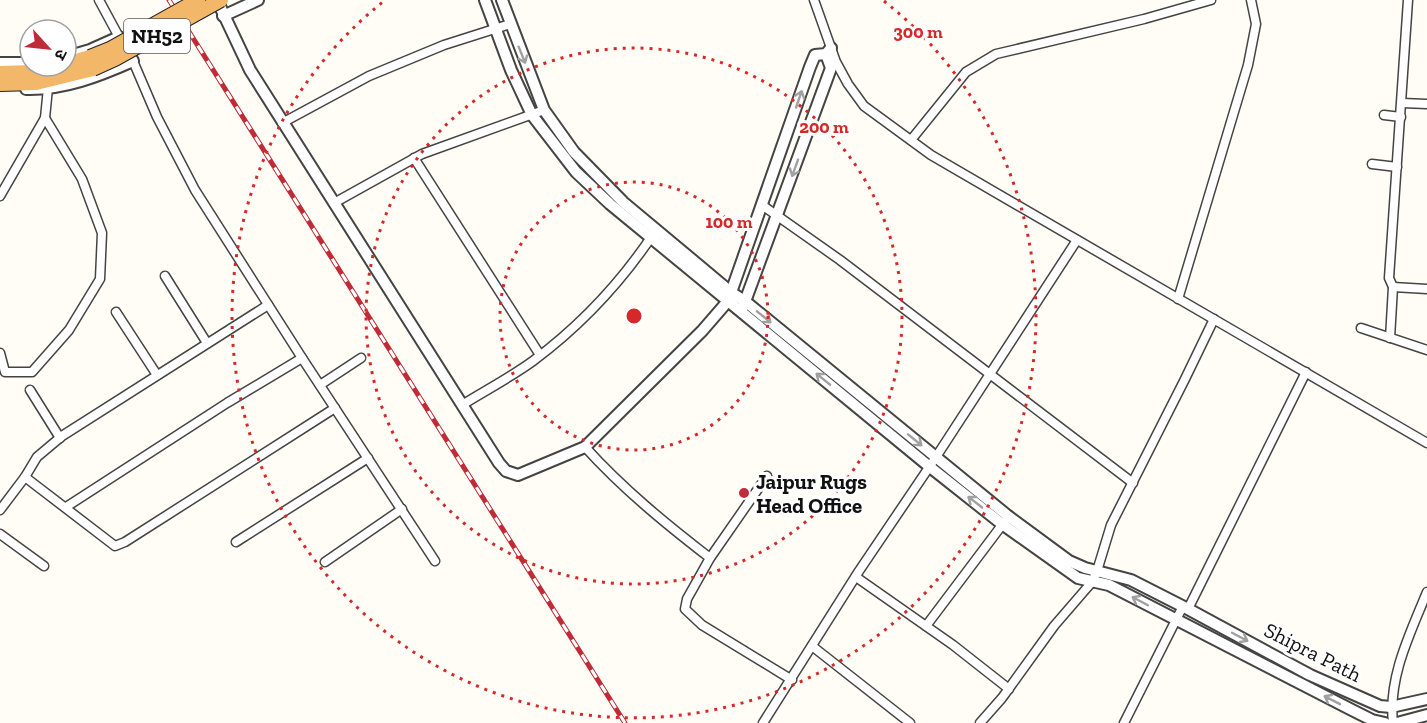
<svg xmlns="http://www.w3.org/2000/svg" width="1427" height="723" viewBox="0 0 1427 723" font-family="'Zilla Slab','Noto Sans Devanagari',serif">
	<rect width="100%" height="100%" fill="#fffdf5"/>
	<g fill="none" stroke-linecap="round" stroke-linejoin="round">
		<g stroke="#444" stroke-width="11">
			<g id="minor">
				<polyline points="99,0 119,37"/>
				<polyline points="814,0 836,62 848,84 864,106 931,155 1427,443"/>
				<polyline points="133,61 157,117 195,190 302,358 435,561"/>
				<polyline points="1402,103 1427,104"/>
				<polyline points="1384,115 1401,117"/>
				<polyline points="282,123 369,76 444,45 510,24"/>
				<polyline points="911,140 966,72 996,54 1144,19 1211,0"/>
				<polyline points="414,158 540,355"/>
				<polyline points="1372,164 1397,167"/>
				<polyline points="0,196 45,118 48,88"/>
				<polyline points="334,203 422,154 544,110"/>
				<polyline points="762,205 840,260 1133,483"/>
				<polyline points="165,276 207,343"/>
				<polyline points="1393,287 1427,289"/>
				<polyline points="1178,299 1248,65 1256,24 1251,0"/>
				<polyline points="116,312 157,375"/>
				<polyline points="1361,328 1427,350"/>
				<polyline points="1390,338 1393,287 1389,278 1408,0"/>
				<polyline points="0,353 5,372 32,372 69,330 100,279 102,233 82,179 45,118"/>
				<polyline points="320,385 361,358"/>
				<polyline points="30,390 60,438"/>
				<path d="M462,405C486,390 511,377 533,361C580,326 622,281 654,233"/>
				<path d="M585,447C623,489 666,524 710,558"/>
				<polyline points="767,476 710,558 687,599 685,609 702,625 792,680"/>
				<polyline points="25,477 115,546 125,542 335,408"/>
				<polyline points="66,507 227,403 302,358"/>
				<polyline points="0,510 25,477 37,457 62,436 268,305"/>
				<polyline points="0,534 44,566"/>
				<polyline points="236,542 368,458"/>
				<polyline points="325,562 402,509"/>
				<polyline points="856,577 953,645 1009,689"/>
				<polyline points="1188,609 1306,372"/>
				<polyline points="926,626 1005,521"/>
				<polyline points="812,646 910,723"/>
				<polyline points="763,723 859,571 936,457 1077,240"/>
				<polyline points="980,723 1002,698 1054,626 1092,582 1097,571 1111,525 1185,379 1214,319"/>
				<polyline points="1124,723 1183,606"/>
				<path d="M1393,723C1388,677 1410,634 1427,592"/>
			</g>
		</g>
		<g stroke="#444" stroke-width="14">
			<g id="tertiary">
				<polyline points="217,0 250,70 499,463 506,471 518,475 585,447 702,331 728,301 810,67 815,55 826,54 831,48"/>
				<polyline points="485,0 511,70 532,115 576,172 610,204 930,467 1002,524 1078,578 1109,585 1352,710 1372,720 1385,723"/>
				<polyline points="502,0 544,110 574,152 623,202 732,293 746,302 1008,516 1069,561 1085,568 1131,580 1188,609 1310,675 1380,706 1391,707 1427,699"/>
				<polyline points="223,16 258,0"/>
				<polyline points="0,63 30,63"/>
				<path d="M26,89C64,90 99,76 133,61L119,37L90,50L66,57"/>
				<polyline points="743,307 831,68 826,54"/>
				<polyline points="1397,723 1427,715"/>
			</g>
		</g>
		<g stroke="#222" stroke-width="16">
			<g id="trunk">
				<polyline points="66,64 90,57"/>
				<polyline points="0,73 34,72 59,66"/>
				<polyline points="0,84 36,83 93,69"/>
			</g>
		</g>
		<use href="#minor" stroke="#fff" stroke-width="8"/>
		<use href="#tertiary" stroke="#fff" stroke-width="10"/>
		<use href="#trunk" stroke="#f2b769" stroke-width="14"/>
		<g stroke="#bf2b37" stroke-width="5">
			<polyline id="rail" points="169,0 625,723"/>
		</g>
		<use href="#rail" stroke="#fff" stroke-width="3" stroke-dasharray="9" stroke-linecap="butt"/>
		<g stroke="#222" stroke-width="16" stroke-linecap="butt">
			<g id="trunk-bridge">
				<polyline points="90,57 110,49 198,0"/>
				<polyline points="93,69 115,59 221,0"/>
			</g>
		</g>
		<use href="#trunk-bridge" stroke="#f2b769" stroke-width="14"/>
	</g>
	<defs><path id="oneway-shaft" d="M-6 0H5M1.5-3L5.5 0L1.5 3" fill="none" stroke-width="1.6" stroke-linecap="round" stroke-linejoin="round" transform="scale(1.5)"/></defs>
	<g stroke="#a0a0a0">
		<use href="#oneway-shaft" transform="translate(522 55) rotate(68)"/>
		<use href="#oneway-shaft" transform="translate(799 99) rotate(-71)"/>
		<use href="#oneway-shaft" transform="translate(795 168) rotate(110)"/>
		<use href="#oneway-shaft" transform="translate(764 317) rotate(39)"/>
		<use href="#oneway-shaft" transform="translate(823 379) rotate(-141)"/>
		<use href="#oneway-shaft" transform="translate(915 440) rotate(39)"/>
		<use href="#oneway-shaft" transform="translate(975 502) rotate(-142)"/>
		<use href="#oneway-shaft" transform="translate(1140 601) rotate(-152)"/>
		<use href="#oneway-shaft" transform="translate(1240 637) rotate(28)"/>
		<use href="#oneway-shaft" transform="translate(1332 700) rotate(-153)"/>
	</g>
	<g fill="none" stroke="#d62828" stroke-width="3" stroke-dasharray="3 6">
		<circle cx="634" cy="316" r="134"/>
		<circle cx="634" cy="316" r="268"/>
		<path d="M884 1A402 402 0 1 1 384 1"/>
	</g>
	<circle fill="#bf2b37" stroke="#fff" stroke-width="2" cx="744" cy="493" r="6"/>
	<g text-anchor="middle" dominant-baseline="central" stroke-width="6" stroke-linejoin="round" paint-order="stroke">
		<rect fill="#fff" stroke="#585858" stroke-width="1.5" x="124" y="19" width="66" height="34" rx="4.5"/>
		<g font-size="20" font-weight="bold" fill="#111">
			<text x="157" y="36">NH52</text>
		</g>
		<g font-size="21" font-weight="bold" fill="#111" stroke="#fff" text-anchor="start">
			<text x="756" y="481">Jaipur Rugs<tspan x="756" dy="24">Head Office</tspan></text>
		</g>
		<g font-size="21" fill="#111" stroke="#fff">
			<text transform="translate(1313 652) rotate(27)">Shipra Path</text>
		</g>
	</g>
	<circle cx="634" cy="316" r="9" fill="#d62828" stroke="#fff" stroke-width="3"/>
	<g font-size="18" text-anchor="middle" font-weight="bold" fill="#d62828" stroke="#fff" stroke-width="6" stroke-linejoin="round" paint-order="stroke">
		<text x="918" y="38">300 m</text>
		<text x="824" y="133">200 m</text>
		<text x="729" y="228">100 m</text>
	</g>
	<g transform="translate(48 48) rotate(117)"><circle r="28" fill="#ffffff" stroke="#a0a0a0" stroke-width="1.5"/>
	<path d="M0-4.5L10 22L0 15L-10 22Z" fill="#bf2b37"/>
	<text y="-9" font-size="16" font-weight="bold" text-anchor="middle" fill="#111111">उ</text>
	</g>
</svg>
